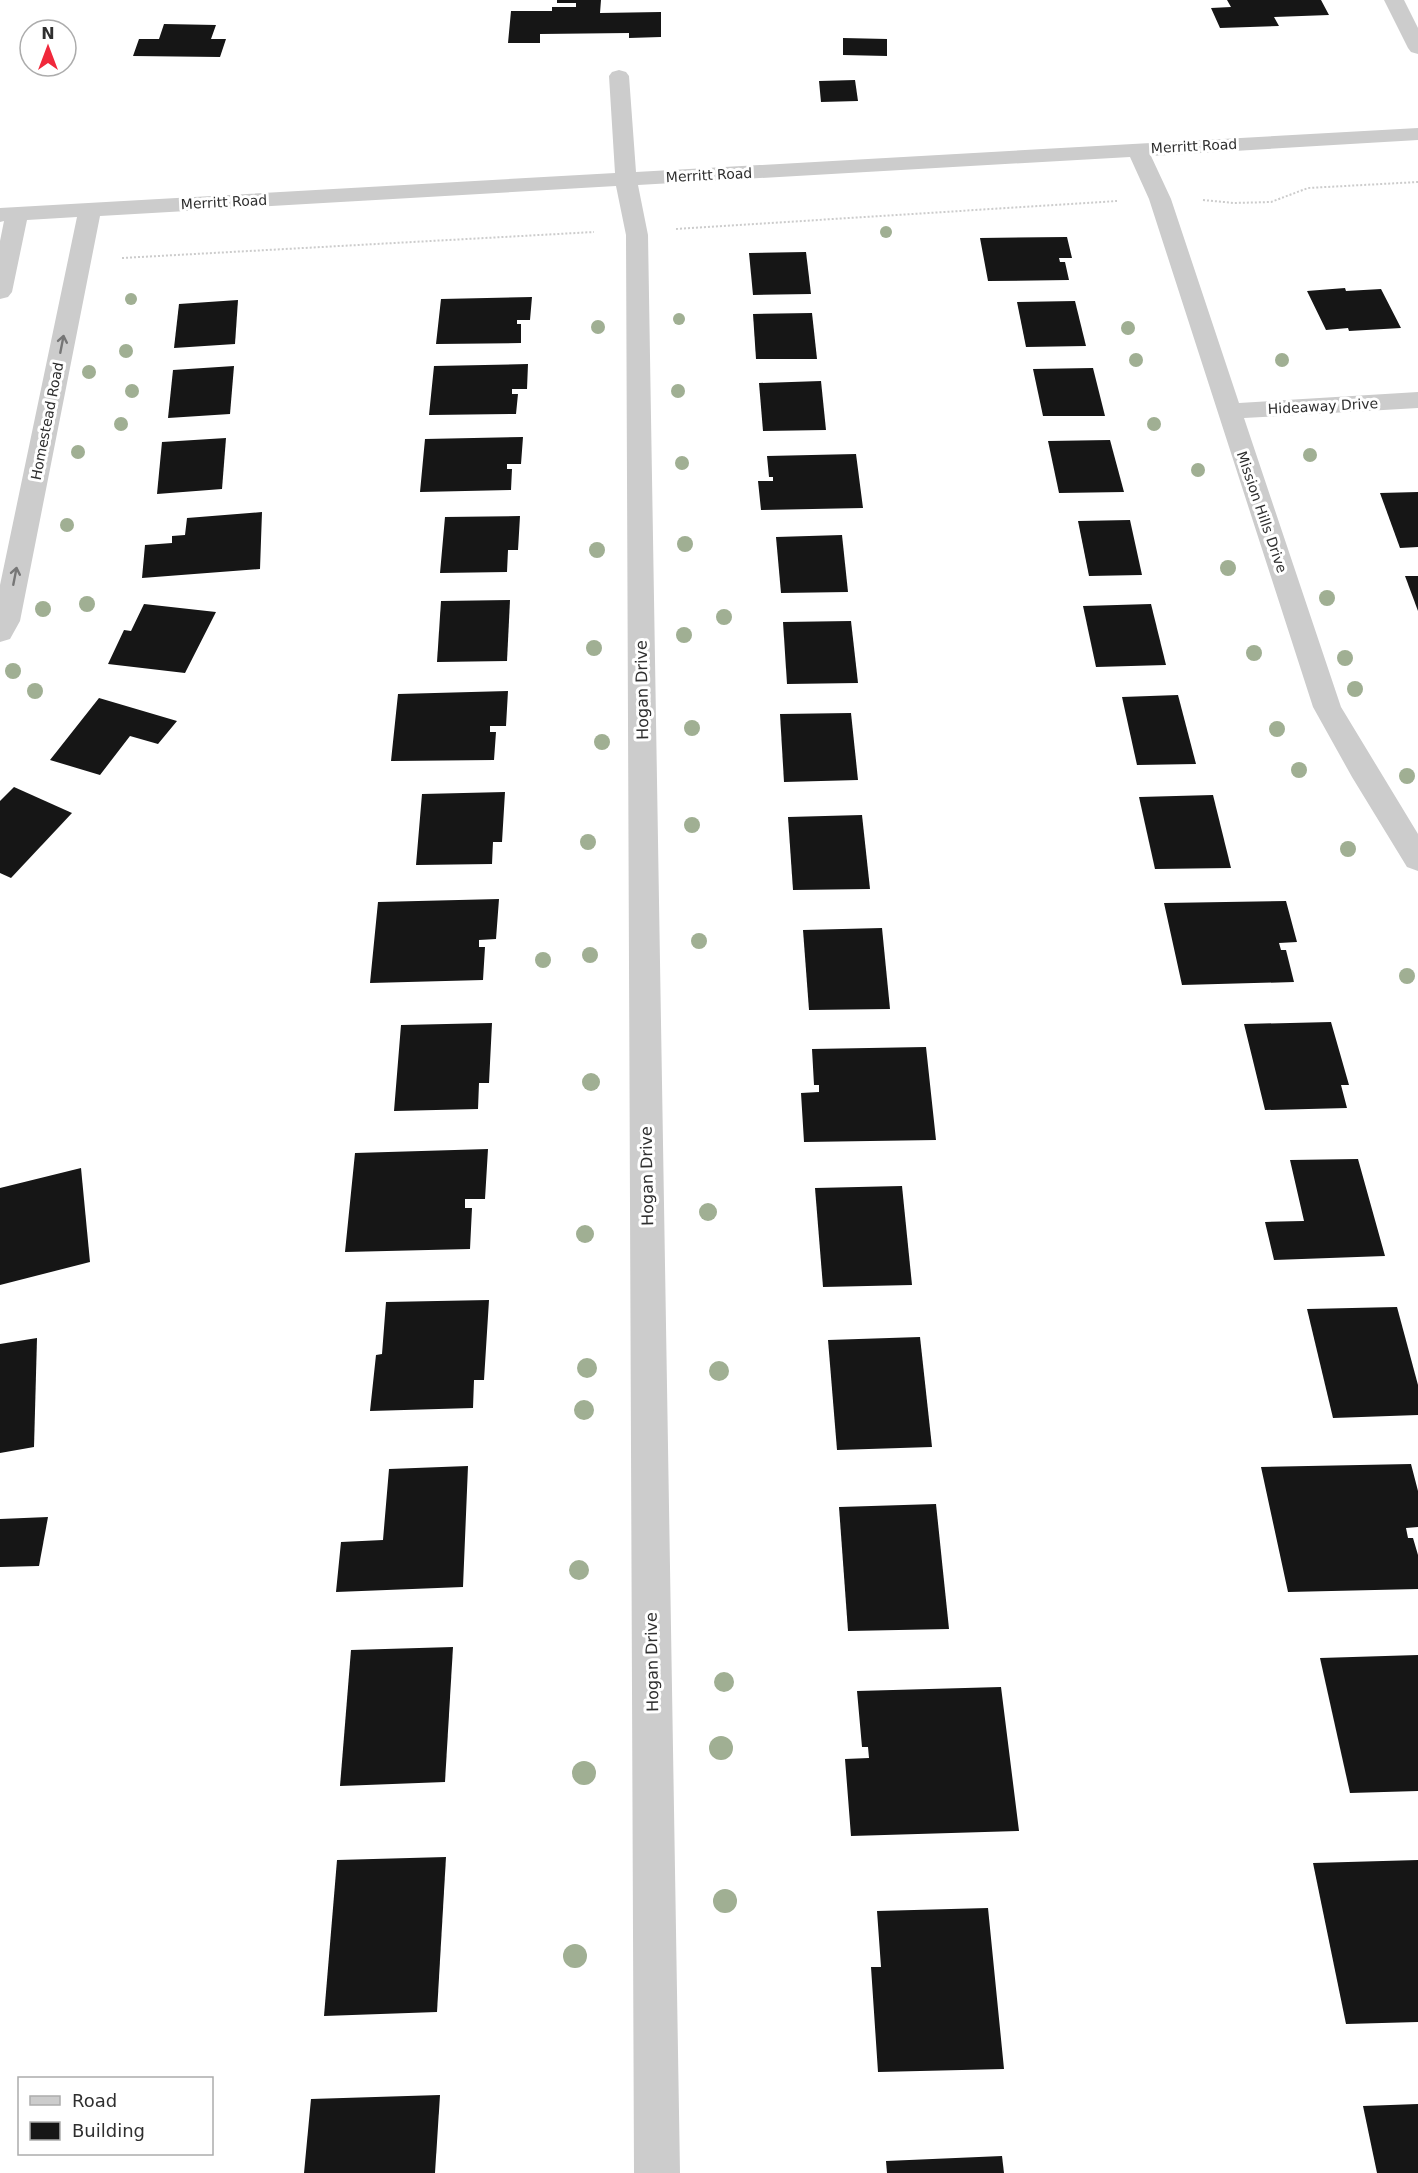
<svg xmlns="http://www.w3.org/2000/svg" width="1418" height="2173" viewBox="0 0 1418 2173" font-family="'DejaVu Sans',sans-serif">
	<rect width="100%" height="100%" fill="#fff"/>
	<g fill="#161616">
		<polygon points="557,0 601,0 600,13 661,12 661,37 629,38 629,33 540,34 540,43 508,43 511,11 552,11 552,7 576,7 576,3 557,3"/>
		<polygon points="1227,0 1321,0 1329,15 1274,17 1279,26 1220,28 1211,8 1231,7"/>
		<polygon points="164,24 216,25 211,39 226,39 220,57 133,56 139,39 159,39"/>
		<polygon points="843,38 887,39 887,56 843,55"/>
		<polygon points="855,80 858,101 821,102 819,81"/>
		<polygon points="1067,237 1072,258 1059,258 1060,262 1065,262 1069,280 988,281 980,238"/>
		<polygon points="806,252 811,294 753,295 749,253"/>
		<polygon points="1345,288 1346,291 1381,289 1401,328 1349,331 1348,328 1326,330 1307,291"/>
		<polygon points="532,297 530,320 517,320 517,324 521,324 521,343 436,344 441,299"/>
		<polygon points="238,300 235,344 174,348 179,304"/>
		<polygon points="1075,301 1086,346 1026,347 1017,302"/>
		<polygon points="812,313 817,359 756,359 753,314"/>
		<polygon points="528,364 527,389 512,389 512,394 518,394 516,414 429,415 434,366"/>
		<polygon points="234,366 230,414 168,418 173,370"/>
		<polygon points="1093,368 1105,416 1043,416 1033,369"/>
		<polygon points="821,381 826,430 763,431 759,383"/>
		<polygon points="523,437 521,464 507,464 507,469 512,469 511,490 420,492 425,439"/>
		<polygon points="226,438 222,489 157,494 162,442"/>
		<polygon points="1110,440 1124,492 1059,493 1048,441"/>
		<polygon points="856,454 863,508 761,510 758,481 773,481 773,477 769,477 767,456"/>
		<polygon points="1418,492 1418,547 1400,548 1380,493"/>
		<polygon points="262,512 260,569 142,578 145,545 172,543 172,536 185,535 187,518"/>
		<polygon points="520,516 518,550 508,550 507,572 440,573 445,517"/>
		<polygon points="1130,520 1142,575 1089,576 1078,521"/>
		<polygon points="842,535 848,592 781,593 776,537"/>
		<polygon points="1405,576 1418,576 1418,611"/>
		<polygon points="510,600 507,661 437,662 441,601"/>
		<polygon points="144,604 216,612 185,673 108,664 124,630 131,631"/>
		<polygon points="1151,604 1166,665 1096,667 1083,606"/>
		<polygon points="851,621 858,683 787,684 783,622"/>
		<polygon points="508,691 506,726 490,726 490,732 496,732 494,760 391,761 398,694"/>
		<polygon points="1178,695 1196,764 1137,765 1122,697"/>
		<polygon points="99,698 177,721 158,744 130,736 100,775 50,760"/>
		<polygon points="851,713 858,780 784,782 780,714"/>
		<polygon points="14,787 72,813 11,878 0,873 0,801"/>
		<polygon points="505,792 502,842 493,842 492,864 416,865 422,794"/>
		<polygon points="1213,795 1231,868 1155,869 1139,797"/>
		<polygon points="862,815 870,889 793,890 788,817"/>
		<polygon points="499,899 496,939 479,940 479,947 485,947 483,980 370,983 378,902"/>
		<polygon points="1286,901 1297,942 1279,943 1281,950 1286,950 1294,982 1182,985 1164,903"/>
		<polygon points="882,928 890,1009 809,1010 803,930"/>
		<polygon points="1331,1022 1349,1085 1341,1085 1347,1108 1265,1110 1244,1024"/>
		<polygon points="492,1023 489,1083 479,1083 478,1109 394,1111 401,1025"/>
		<polygon points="926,1047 936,1140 804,1142 801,1093 819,1092 819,1085 814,1085 812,1049"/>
		<polygon points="488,1149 485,1199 465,1199 465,1208 472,1208 470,1249 345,1252 355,1153"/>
		<polygon points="1358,1159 1385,1256 1274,1260 1265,1222 1304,1221 1290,1160"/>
		<polygon points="81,1168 90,1262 0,1285 0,1188"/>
		<polygon points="902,1186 912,1285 823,1287 815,1188"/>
		<polygon points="489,1300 484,1380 474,1380 473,1408 370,1411 376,1355 382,1354 386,1302"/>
		<polygon points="1397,1307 1418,1385 1418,1415 1333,1418 1307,1309"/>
		<polygon points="920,1337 932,1447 837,1450 828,1340"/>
		<polygon points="37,1338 34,1447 0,1453 0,1344"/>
		<polygon points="1411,1464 1418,1491 1418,1527 1406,1528 1408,1538 1413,1538 1418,1555 1418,1589 1288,1592 1261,1467"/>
		<polygon points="468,1466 463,1587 336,1592 341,1542 383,1540 389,1469"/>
		<polygon points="936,1504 949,1629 848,1631 839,1507"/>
		<polygon points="48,1517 39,1566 0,1567 0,1519"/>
		<polygon points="453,1647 445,1782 340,1786 351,1650"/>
		<polygon points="1418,1655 1418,1791 1350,1793 1320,1658"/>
		<polygon points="1001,1687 1019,1831 851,1836 845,1759 869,1758 868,1747 862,1747 857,1691"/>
		<polygon points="446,1857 437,2012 324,2016 337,1860"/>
		<polygon points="1418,1860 1418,2022 1346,2024 1313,1863"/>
		<polygon points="988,1908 1004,2069 878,2072 871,1967 881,1967 877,1911"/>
		<polygon points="440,2095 435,2173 304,2173 311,2099"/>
		<polygon points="1418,2104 1418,2173 1377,2173 1363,2106"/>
		<polygon points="1002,2156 1004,2173 887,2173 886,2161"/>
	</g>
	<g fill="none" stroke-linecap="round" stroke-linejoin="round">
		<g stroke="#ccc" stroke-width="2" stroke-dasharray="2 2" stroke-linecap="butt">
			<polyline points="1203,200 1234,203 1271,202 1308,188 1418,182"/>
			<polyline points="676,229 1117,201"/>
			<polyline points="122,258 594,232"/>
		</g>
		<g fill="#ccc" fill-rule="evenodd">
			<polygon points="1384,0 1404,0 1418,28 1418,54 1411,52 1408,48"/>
			<polygon points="619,70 626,72 629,76 636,172 1418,128 1418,140 1151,156 1171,199 1239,403 1418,392 1418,408 1244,418 1341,707 1418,834 1418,871 1407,867 1352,777 1313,707 1149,199 1130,157 638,185 648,235 680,2173 634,2173 626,235 616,186 100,216 20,621 10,639 0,642 0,585 77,217 27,220 12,292 8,297 0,299 0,241 4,221 0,222 0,208 615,173 609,76 612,72"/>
		</g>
	</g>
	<g fill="#a0af93">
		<circle cx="886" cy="232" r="6"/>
		<circle cx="131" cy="299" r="6"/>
		<circle cx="679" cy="319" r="6"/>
		<circle cx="598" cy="327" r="7"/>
		<circle cx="1128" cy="328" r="7"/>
		<circle cx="126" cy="351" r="7"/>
		<circle cx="1136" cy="360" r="7"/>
		<circle cx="1282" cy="360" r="7"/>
		<circle cx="89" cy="372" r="7"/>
		<circle cx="132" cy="391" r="7"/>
		<circle cx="678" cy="391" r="7"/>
		<circle cx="121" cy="424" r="7"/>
		<circle cx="1154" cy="424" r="7"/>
		<circle cx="78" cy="452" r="7"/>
		<circle cx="1310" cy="455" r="7"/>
		<circle cx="682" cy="463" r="7"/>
		<circle cx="1198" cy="470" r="7"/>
		<circle cx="67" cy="525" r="7"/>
		<circle cx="685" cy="544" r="8"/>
		<circle cx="597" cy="550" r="8"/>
		<circle cx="1228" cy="568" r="8"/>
		<circle cx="1327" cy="598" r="8"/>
		<circle cx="87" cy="604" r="8"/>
		<circle cx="43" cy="609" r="8"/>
		<circle cx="724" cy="617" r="8"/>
		<circle cx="684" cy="635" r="8"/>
		<circle cx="594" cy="648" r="8"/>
		<circle cx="1254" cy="653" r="8"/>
		<circle cx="1345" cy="658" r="8"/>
		<circle cx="13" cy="671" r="8"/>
		<circle cx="1355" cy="689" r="8"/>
		<circle cx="35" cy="691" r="8"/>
		<circle cx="692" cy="728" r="8"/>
		<circle cx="1277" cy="729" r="8"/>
		<circle cx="602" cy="742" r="8"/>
		<circle cx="1299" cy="770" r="8"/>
		<circle cx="1407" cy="776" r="8"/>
		<circle cx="692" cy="825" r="8"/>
		<circle cx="588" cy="842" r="8"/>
		<circle cx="1348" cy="849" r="8"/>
		<circle cx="699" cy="941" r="8"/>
		<circle cx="590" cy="955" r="8"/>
		<circle cx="543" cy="960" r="8"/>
		<circle cx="1407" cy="976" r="8"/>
		<circle cx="591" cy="1082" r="9"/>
		<circle cx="708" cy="1212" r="9"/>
		<circle cx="585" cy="1234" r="9"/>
		<circle cx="587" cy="1368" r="10"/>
		<circle cx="719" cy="1371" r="10"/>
		<circle cx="584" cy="1410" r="10"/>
		<circle cx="579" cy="1570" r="10"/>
		<circle cx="724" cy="1682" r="10"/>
		<circle cx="721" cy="1748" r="12"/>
		<circle cx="584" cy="1773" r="12"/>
		<circle cx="725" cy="1901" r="12"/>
		<circle cx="575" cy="1956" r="12"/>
	</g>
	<defs><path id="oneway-shaft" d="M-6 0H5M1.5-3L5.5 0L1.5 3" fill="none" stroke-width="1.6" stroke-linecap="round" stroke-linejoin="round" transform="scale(1.5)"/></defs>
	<g stroke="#767676">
		<use href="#oneway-shaft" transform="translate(62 344) rotate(-79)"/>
		<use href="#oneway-shaft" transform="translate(15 576) rotate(-79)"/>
	</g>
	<g text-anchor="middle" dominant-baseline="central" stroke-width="6" stroke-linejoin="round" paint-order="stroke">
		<g font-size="14" fill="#2f2f2f" stroke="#fff">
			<text transform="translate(1194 146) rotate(-3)">Merritt Road</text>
			<text transform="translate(709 175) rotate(-3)">Merritt Road</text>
			<text transform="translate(224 202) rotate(-3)">Merritt Road</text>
			<text transform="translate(1323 406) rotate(-3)">Hideaway Drive</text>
			<text transform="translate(47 421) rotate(-79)">Homestead Road</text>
			<text transform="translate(1262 512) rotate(71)">Mission Hills Drive</text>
		</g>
		<g font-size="16" fill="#2f2f2f" stroke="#fff">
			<text transform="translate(642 690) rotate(-91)">Hogan Drive</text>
			<text transform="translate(647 1176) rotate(-91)">Hogan Drive</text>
			<text transform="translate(652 1662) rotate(-91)">Hogan Drive</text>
		</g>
	</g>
	<rect x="18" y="2077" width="195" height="78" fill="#ffffff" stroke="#acacac" stroke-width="1.5"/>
	<rect x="30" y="2096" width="30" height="9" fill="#cccccc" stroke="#acacac" stroke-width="1.5"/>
	<text x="72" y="2107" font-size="18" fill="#2f2f2f">Road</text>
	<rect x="30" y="2122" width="30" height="18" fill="#161616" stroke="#acacac" stroke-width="1.5"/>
	<text x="72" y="2137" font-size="18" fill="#2f2f2f">Building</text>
	<g transform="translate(48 48)"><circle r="28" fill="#ffffff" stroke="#acacac" stroke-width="1.5"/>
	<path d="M0-4.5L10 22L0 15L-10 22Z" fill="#f0283b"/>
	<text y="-9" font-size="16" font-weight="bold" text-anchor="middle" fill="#2f2f2f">N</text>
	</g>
</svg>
